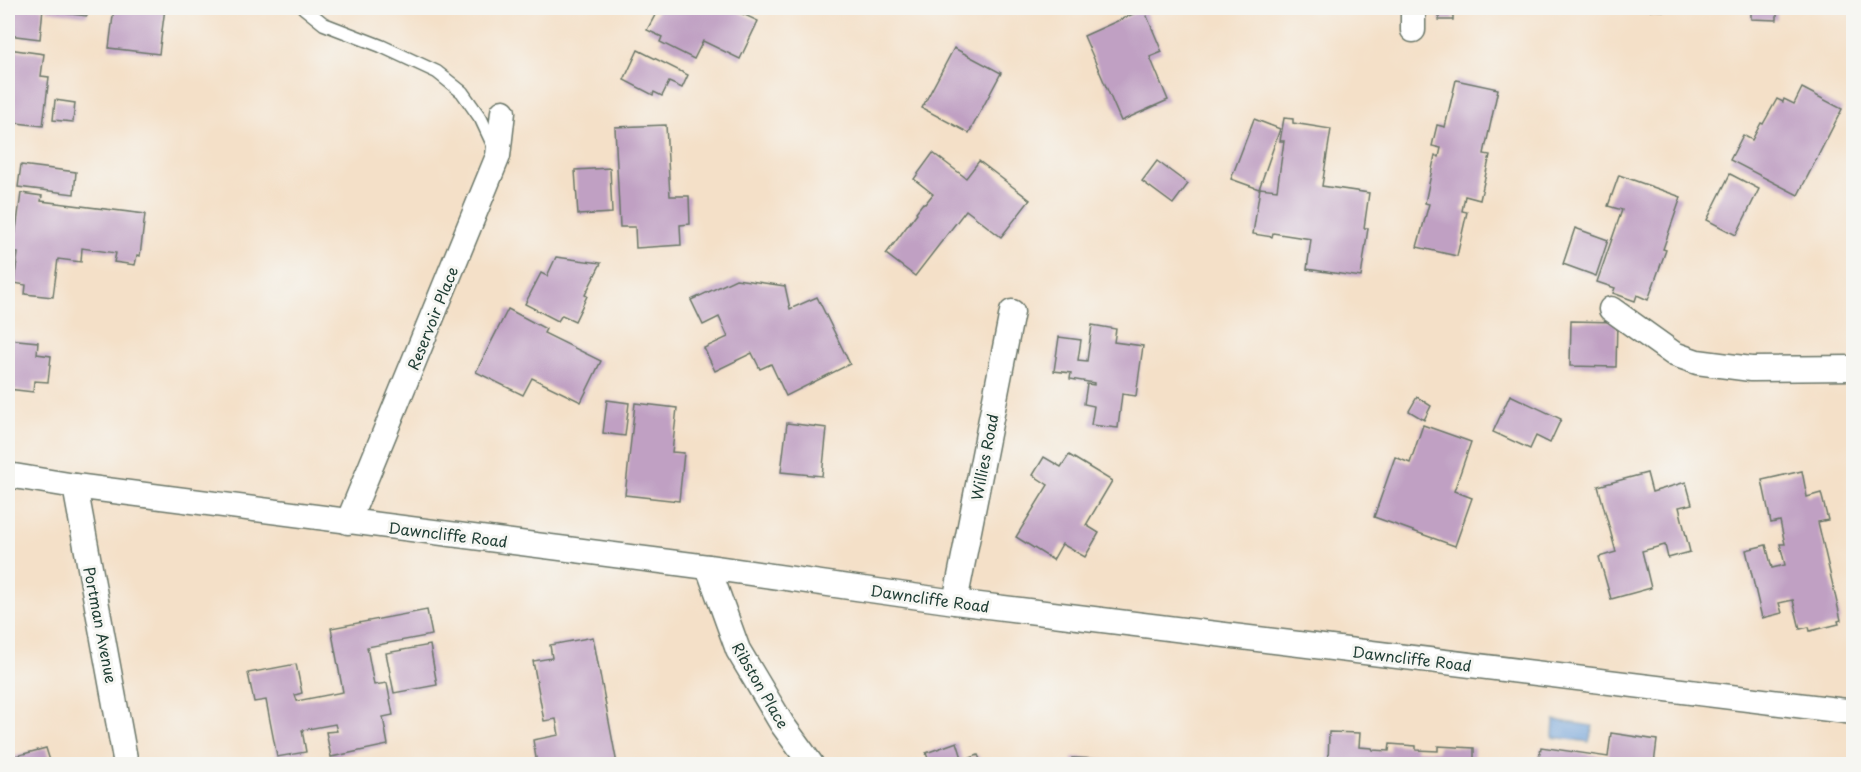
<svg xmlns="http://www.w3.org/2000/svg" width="1861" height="772" viewBox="0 0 1861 772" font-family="'Playpen Sans',sans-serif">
	<rect width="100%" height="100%" fill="#f6f6f2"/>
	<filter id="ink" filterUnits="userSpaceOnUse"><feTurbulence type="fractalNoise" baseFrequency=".0167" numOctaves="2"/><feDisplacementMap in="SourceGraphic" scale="12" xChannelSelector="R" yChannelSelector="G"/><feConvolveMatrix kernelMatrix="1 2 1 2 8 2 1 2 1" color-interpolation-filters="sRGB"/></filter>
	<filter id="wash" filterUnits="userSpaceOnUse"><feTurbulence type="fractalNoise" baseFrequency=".008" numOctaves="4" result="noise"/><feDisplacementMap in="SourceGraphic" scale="24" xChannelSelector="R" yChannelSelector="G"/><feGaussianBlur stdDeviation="1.35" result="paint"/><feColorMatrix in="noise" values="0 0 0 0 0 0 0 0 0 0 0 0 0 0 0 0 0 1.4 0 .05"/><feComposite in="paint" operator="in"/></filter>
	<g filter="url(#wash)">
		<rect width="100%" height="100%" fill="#f4e0c8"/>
		<polygon fill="#6c9ed7" stroke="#466e86" stroke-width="1.5" points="1554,720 1593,726 1589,742 1553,737"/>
		<g id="blocks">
			<g fill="#c0a0c3">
				<polygon points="11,8 43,8 40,39 8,35"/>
				<polygon points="48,8 88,8 87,16 47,11"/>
				<polygon points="114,8 165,8 159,54 109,48"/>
				<polygon points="659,8 730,8 758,21 740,59 703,41 694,59 660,42 662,37 647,30"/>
				<rect x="1439" y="8" width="14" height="12"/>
				<polygon points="1645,8 1672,8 1672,11 1645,10"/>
				<polygon points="1751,8 1777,8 1777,20 1751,19"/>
				<polygon points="1144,9 1162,52 1150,57 1168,100 1121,121 1084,36"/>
				<polygon points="954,48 1001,73 969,133 922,108"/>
				<polygon points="8,49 44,54 41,76 49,77 43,126 8,122"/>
				<polygon points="638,50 688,75 682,88 669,82 662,96 654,92 653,95 624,80"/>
				<polygon points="1456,80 1498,89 1484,154 1490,155 1480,200 1465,196 1462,211 1467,212 1457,256 1417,247 1429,204 1425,203 1435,155 1439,157 1441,148 1432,146 1437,125 1445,127"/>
				<polygon points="1802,88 1842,109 1798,195 1730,160 1743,135 1752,140 1761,123 1763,124 1777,99 1783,102 1784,99 1794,104"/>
				<polygon points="55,100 75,103 73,122 53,120"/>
				<polygon points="1284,118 1293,119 1293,123 1331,129 1322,186 1369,193 1364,228 1368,228 1361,277 1307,269 1311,239 1273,233 1272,237 1253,234 1260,188 1277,190 1284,141 1280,141"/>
				<polygon points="1254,119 1280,129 1259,189 1231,179"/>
				<polygon points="666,125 670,196 689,196 690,224 680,225 681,245 636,248 635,227 620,227 615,127"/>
				<polygon points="933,153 966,178 979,161 1030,200 1001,237 966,210 915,276 886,254 917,213 916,212 923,203 925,204 933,194 914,179"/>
				<polygon points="1157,161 1188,184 1173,204 1142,181"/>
				<polygon points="21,165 76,172 74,194 18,187"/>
				<polygon points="610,168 612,213 578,215 575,170"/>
				<polygon points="1730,174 1759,189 1736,235 1707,220"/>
				<polygon points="1619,175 1681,197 1663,249 1666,250 1648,300 1637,295 1635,301 1613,293 1615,288 1597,282 1622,210 1608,206"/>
				<polygon points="21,193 42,196 41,201 145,214 140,256 137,255 135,265 114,262 116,253 82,248 81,262 58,259 53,297 25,294 26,285 14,283 18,253 13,252"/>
				<polygon points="1575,228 1608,240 1596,276 1563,264"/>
				<polygon points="556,257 601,263 585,295 587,296 575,321 562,315 558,321 525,304 541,273 547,276"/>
				<polygon points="736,279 785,286 790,309 817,297 850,364 786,396 771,364 760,369 752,353 715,371 704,348 728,337 719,317 703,325 691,300"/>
				<polygon points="508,309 546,329 544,333 601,361 581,402 532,378 523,395 476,372"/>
				<polygon points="1571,321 1617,322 1616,367 1570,366"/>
				<polygon points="1092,325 1116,329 1114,342 1143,346 1136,396 1122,394 1118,428 1091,425 1094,406 1084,404 1087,384 1094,385 1094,383 1070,379 1071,373 1054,371 1059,337 1081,340 1078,360 1087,361"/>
				<polygon points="8,339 38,342 37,354 51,356 48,382 34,381 33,392 8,389"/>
				<polygon points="1510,395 1561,419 1550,443 1536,436 1530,449 1493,432"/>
				<polygon points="1417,397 1431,406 1424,420 1409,411"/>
				<polygon points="607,400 629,403 625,436 603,433"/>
				<polygon points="635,403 677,408 672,452 684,453 679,501 625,495"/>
				<polygon points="787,423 827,428 822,476 781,472"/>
				<polygon points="1423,425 1471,442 1454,491 1472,498 1455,546 1374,517 1395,457 1410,463"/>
				<polygon points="1069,455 1112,481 1086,525 1099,533 1085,557 1062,544 1053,560 1016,537 1048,485 1033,475 1044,457 1061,467"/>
				<polygon points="1802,471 1807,497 1821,493 1828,520 1818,522 1841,620 1838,621 1839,624 1810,631 1809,627 1800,629 1793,600 1779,603 1782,613 1762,618 1746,550 1766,545 1772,568 1785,565 1780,544 1785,544 1780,521 1771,523 1762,480"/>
				<polygon points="1647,473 1652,492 1686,482 1692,504 1679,507 1690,552 1668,558 1665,545 1642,551 1651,588 1611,599 1599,557 1616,552 1598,486"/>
				<polygon points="427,610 432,635 367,647 374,685 387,683 393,715 383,717 388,745 331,757 326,732 337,731 335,724 302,730 306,752 277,757 266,700 254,702 248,673 296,664 302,693 295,695 297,701 343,692 331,628"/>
				<polygon points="593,637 617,764 537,764 533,740 559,735 556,719 544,721 533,661 552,658 550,645"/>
				<polygon points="430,645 437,685 394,693 386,653"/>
				<polygon points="1329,732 1360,733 1359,747 1372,748 1373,750 1389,751 1390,744 1416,746 1416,750 1438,751 1438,746 1474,748 1474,764 1328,764"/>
				<polygon points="1611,733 1657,740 1654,764 1538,764 1541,747 1608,757"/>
				<polygon points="957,742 963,761 978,755 982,764 930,764 926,753"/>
				<polygon points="46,748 51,764 14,764 12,757"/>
				<polygon points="1072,758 1104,759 1104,764 1072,764"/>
			</g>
		</g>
	</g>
	<g filter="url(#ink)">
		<use href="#blocks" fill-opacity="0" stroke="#6a7668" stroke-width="1.5"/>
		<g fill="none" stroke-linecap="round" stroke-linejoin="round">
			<g stroke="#6a7668" stroke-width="15">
				<polyline id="lane" points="304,8 324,24 381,46 437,72 462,92 481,119 495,149"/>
			</g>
			<g stroke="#6a7668" stroke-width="27">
				<g id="street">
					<polyline points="1413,8 1413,30"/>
					<polyline points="1611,309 1674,354 1697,362 1751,369 1854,368"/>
					<polyline points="8,475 75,486 708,567 955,602 1854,712"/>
					<polyline points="75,486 126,764"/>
					<polyline points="348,522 498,156 503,112"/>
					<polyline points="708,567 738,650 782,724 811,764"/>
					<polyline points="955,602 1012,312"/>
				</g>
			</g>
			<use href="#lane" stroke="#fff" stroke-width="12"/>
			<use href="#street" stroke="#fff" stroke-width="24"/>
		</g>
	</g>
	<g text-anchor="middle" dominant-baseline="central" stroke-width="6" stroke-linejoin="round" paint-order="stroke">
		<g font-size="15" fill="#1f3d34" stroke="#f6f6f2">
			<text transform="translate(432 318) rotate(-68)">Reservoir Place</text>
			<text transform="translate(984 457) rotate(-79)">Willies Road</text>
			<text transform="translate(448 534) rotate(7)">Dawncliffe Road</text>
			<text transform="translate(930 598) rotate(8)">Dawncliffe Road</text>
			<text transform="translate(101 625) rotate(79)">Portman Avenue</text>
			<text transform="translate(1412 658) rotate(7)">Dawncliffe Road</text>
			<text transform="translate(761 685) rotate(60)">Ribston Place</text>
		</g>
	</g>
	<rect width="1861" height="772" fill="none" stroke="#f6f6f2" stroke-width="30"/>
</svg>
